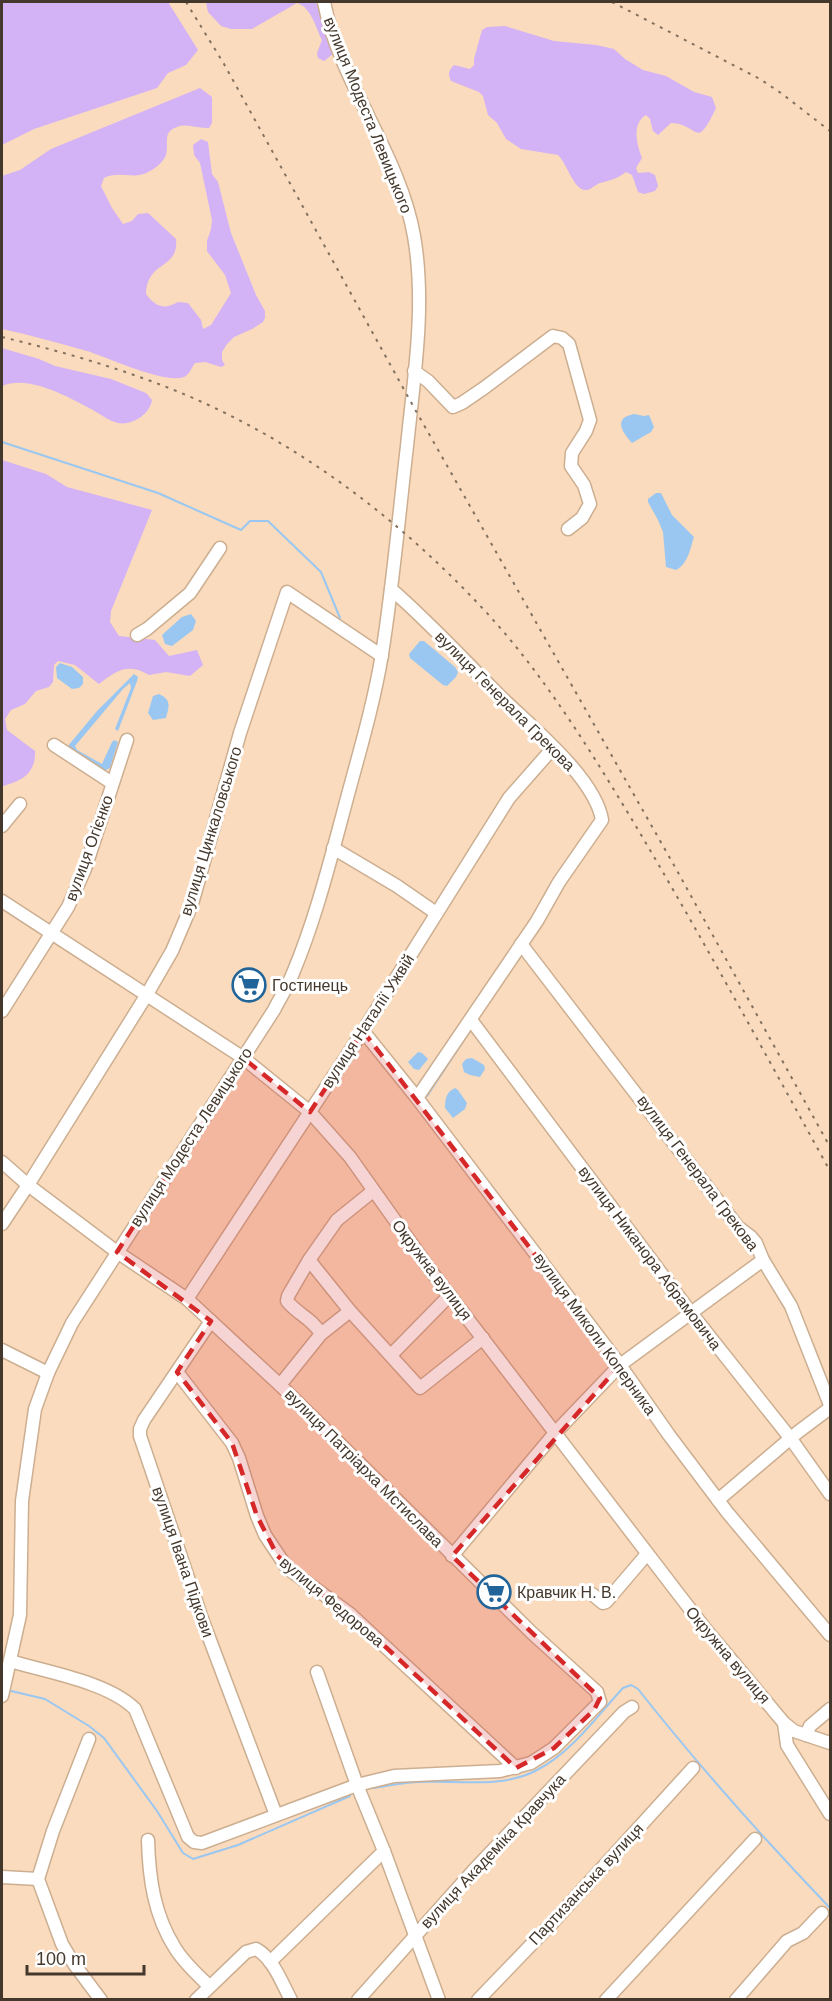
<svg xmlns="http://www.w3.org/2000/svg" width="832" height="2001" viewBox="0 0 832 2001" font-family="Arial,sans-serif">
	<rect width="100%" height="100%" fill="#fadbbd"/>
	<g fill="#d3b2f6">
		<polygon points="2,2 168,2 198,50 186,65 168,73 157,88 34,129 2,145"/>
		<path d="M206,2H316L333,54L324,61L318,58L317,53L322,40C316,28 311,7 297,3L252,29H231L221,26L208,12Z"/>
		<path d="M505,26L554,41L596,45L614,49L625,59L643,70L666,76L694,92L712,97L716,108C695,152 700,124 671,123L658,135L653,131L650,119L646,115C631,124 637,145 642,158L636,168L638,173L649,172L655,175L658,186L655,191L644,194L638,192L632,175L626,172C617,179 611,180 600,183C596,184 592,189 587,190C574,192 567,163 558,155L521,149L506,139L497,123L488,115L483,96L479,92L451,81C448,74 448,71 454,65L470,69L474,65V59L482,30L487,27Z"/>
		<path d="M200,88L212,97V123L209,128C198,129 187,123 177,127C162,132 169,143 166,155C164,161 156,168 150,171C135,181 120,170 104,178L101,186L112,208L123,224L132,221L138,214L148,213L176,239C179,270 147,260 146,294C156,307 164,310 178,302L188,303L201,320L203,329L211,325L231,293L225,275L207,251V241L211,229L212,220L200,163L194,155L193,145L201,139L208,142L212,174L218,182L231,233L256,295L265,311V318L263,322L252,329L234,337L227,344L222,352V360L225,365L221,367L205,362L195,363C192,367 189,375 184,377C164,384 109,358 87,351C58,343 30,335 2,329V176L20,170L51,149Z"/>
		<path d="M2,348L39,359L55,366L111,379L146,393L152,400C150,414 132,426 118,423C109,421 100,414 93,410C69,397 28,374 2,386Z"/>
		<path d="M2,460L46,474L67,487L152,510L111,611L110,622L119,636L155,640L169,656L197,650L203,665L190,676L166,672L149,675C128,663 117,670 99,684L75,665L58,661L54,665L53,682L49,687L36,691L25,704L11,710L5,719L7,730L35,751C36,773 22,781 3,786Z"/>
	</g>
	<g fill="#9ac7f1">
		<path d="M634,414L644,416L649,415L654,427L651,432L632,443C623,433 612,418 634,414Z"/>
		<path d="M656,493H661L672,515L694,537C690,549 688,564 676,570L666,567L663,532L658,520L648,502V499Z"/>
		<polygon points="191,614 196,621 193,630 172,646 165,644 162,635 182,617"/>
		<polygon points="420,641 424,641 455,667 458,672 456,677 447,686 443,685 410,658 409,654"/>
		<polygon points="60,663 72,667 83,677 83,684 79,688 72,689 57,678 56,667"/>
		<polygon points="134,674 138,677 137,681 118,731 115,729 131,688 130,683 123,689 75,746 77,750 102,764 112,742 114,740 118,742 110,768 106,770 101,769 68,749 68,746 97,711"/>
		<path d="M159,694C172,700 169,707 166,718L153,720L148,713L153,696Z"/>
		<polygon points="418,1052 422,1053 428,1059 419,1070 414,1069 408,1062"/>
		<polygon points="472,1058 484,1065 485,1069 480,1077 470,1075 464,1072 462,1064 466,1059"/>
		<path d="M455,1088L458,1090L467,1103L465,1109L453,1118L445,1108C445,1099 446,1092 455,1088Z"/>
	</g>
	<g fill="none" stroke-linecap="round" stroke-linejoin="round">
		<g stroke="#9ac7f1" stroke-width="2">
			<polyline points="2,442 158,493 241,530 250,521 268,521 321,572 340,618"/>
			<polyline points="427,1096 470,1031"/>
			<polyline points="7,1690 45,1699 89,1726 104,1738 157,1811 183,1853 193,1859 238,1845 350,1796"/>
			<path d="M374,1788C389,1786 404,1782 419,1782C457,1780 502,1789 537,1770C572,1752 597,1716 623,1688L631,1685L638,1689C698,1765 763,1838 830,1908"/>
		</g>
		<g stroke="#ccae91" stroke-width="15">
			<g id="minor">
				<polyline points="414,371 428,381 453,407 462,403 484,388 553,336 562,338 569,344 590,420 586,431 572,453 571,466 584,485 590,504 582,518 568,529"/>
				<path d="M391,589C429,622 463,659 499,695C529,725 595,777 602,820L559,882L537,921L417,1098"/>
				<polyline points="137,635 147,629 190,593 220,548"/>
				<polyline points="54,745 112,783"/>
				<polyline points="2,826 20,804"/>
				<polyline points="333,848 397,886 436,913"/>
				<polyline points="2,901 242,1057 310,1112 350,1157 431,1271 703,1626 784,1723 794,1731 830,1743"/>
				<polyline points="521,944 738,1227 750,1236 756,1243 763,1260 791,1306 830,1405"/>
				<polyline points="2,1011 68,907 85,869 127,740"/>
				<polyline points="471,1020 691,1313 791,1439 830,1494"/>
				<polyline points="363,1031 417,1098 620,1365 669,1435 727,1512 830,1635"/>
				<path d="M2,1162L28,1185L117,1252L187,1299L280,1385L532,1633L597,1692L600,1702L554,1748L531,1763L500,1771L394,1776L357,1785L202,1843L194,1842L188,1837L135,1709C108,1682 47,1672 10,1661"/>
				<polyline points="2,1224 28,1185 146,996 172,951 192,904 240,733 287,592 382,656"/>
				<path d="M309,1260L288,1296L287,1301C297,1314 313,1319 321,1334"/>
				<polyline points="187,1299 363,1031 509,798 553,748"/>
				<polyline points="350,1311 420,1388 483,1338"/>
				<polyline points="211,1321 144,1420 140,1429 140,1436 202,1619 276,1815"/>
				<polyline points="2,1350 48,1373"/>
				<polyline points="391,1355 450,1295"/>
				<polyline points="177,1372 232,1443 239,1458 257,1516 265,1535 287,1568 349,1613 516,1768"/>
				<polyline points="280,1385 321,1334 350,1311 309,1260 337,1220 373,1191"/>
				<polyline points="718,1500 798,1432 830,1408"/>
				<polyline points="452,1556 554,1434 620,1365 763,1260"/>
				<polyline points="592,1594 603,1603 606,1602 647,1554"/>
				<polyline points="317,1672 357,1785 384,1851 439,2000"/>
				<path d="M2,1696L20,1615L22,1501L35,1409L48,1373L72,1323L274,1010C280,998 288,986 293,973C314,923 328,869 342,817C356,763 373,709 382,654C393,585 399,515 407,446C414,377 426,305 414,236C400,155 340,83 324,2"/>
				<polyline points="784,1723 787,1745 830,1814"/>
				<polyline points="806,1735 810,1726 830,1709"/>
				<polyline points="89,1739 53,1831 38,1879 62,1944 74,1964 101,2000"/>
				<path d="M148,1840C149,1878 154,1915 175,1948C184,1963 197,1974 209,1986"/>
				<polyline points="2,1877 38,1879"/>
				<polyline points="270,1962 384,1851"/>
				<path d="M196,2000L246,1952L256,1949C273,1958 282,1983 291,2000"/>
				<polyline points="358,2000 474,1870 624,1712 632,1707"/>
				<polyline points="478,2000 553,1922 693,1768"/>
				<polyline points="606,2000 755,1839"/>
				<polyline points="736,2000 787,1941 803,1933 822,1913"/>
			</g>
		</g>
		<use href="#minor" stroke="#fff" stroke-width="12"/>
		<g stroke="#83715e" stroke-width="2" stroke-dasharray="3 6" stroke-linecap="butt">
			<polyline points="186,2 224,64 412,404 675,867 830,1147"/>
			<polyline points="612,2 760,79 781,93 830,131"/>
			<path d="M2,337C76,355 148,376 217,409C319,458 409,529 486,612C545,676 592,753 637,828C704,941 767,1057 830,1171"/>
		</g>
	</g>
	<path fill="#d62828" fill-opacity="0.2" stroke="#d62828" stroke-width="4.5" stroke-dasharray="12 8" stroke-linejoin="round" d="M363,1031L620,1365L452,1556L600,1698L594,1710L554,1748L516,1768L349,1613L304,1582L277,1555L257,1516L232,1443L177,1372L211,1321L117,1252L242,1057L310,1112Z"/>
	<defs>
		<g id="supermarket-ring" transform="scale(1.725)"><circle r="9.5" fill="#fff" stroke="#206499" stroke-width="1.5"/><path d="M-6-5.5h2.5l.6 2H6L4.5 2H-2.5L-4.4-4H-6ZM-1.5 3.2a1.3 1.3 0 1 0 .1 0ZM3 3.2a1.3 1.3 0 1 0 .1 0Z" fill="#206499"/></g>
	</defs>
	<g fill-rule="evenodd">
		<use href="#supermarket-ring" x="249" y="985"/>
		<use href="#supermarket-ring" x="494" y="1592"/>
	</g>
	<g text-anchor="middle" dominant-baseline="central" stroke-width="6" stroke-linejoin="round" paint-order="stroke">
		<g font-size="16" fill="#44382c" stroke="#fff">
			<text transform="translate(368 115) rotate(68)">вулиця Модеста Левицького</text>
			<text transform="translate(505 701) rotate(45)">вулиця Генерала Грекова</text>
			<text transform="translate(211 831) rotate(-73)">вулиця Цинкаловського</text>
			<text transform="translate(89 848) rotate(-70)">вулиця Огієнко</text>
			<text transform="translate(368 1021) rotate(-57)">вулиця Наталії Ужвій</text>
			<text transform="translate(191 1137) rotate(-57)">вулиця Модеста Левицького</text>
			<text transform="translate(698 1173) rotate(53)">вулиця Генерала Грекова</text>
			<text transform="translate(650 1258) rotate(53)">вулиця Никанора Абрамовича</text>
			<text transform="translate(432 1270) rotate(53)">Окружна вулиця</text>
			<text transform="translate(595 1334) rotate(54)">вулиця Миколи Коперника</text>
			<text transform="translate(364 1468) rotate(45)">вулиця Патріарха Мстислава</text>
			<text transform="translate(183 1562) rotate(71)">вулиця Івана Підкови</text>
			<text transform="translate(332 1602) rotate(40)">вулиця Федорова</text>
			<text transform="translate(728 1655) rotate(50)">Окружна вулиця</text>
			<text transform="translate(493 1851) rotate(-47)">вулиця Академіка Кравчука</text>
			<text transform="translate(586 1884) rotate(-47)">Партизанська вулиця</text>
		</g>
		<g font-size="16" fill="#44382c" stroke="#fff" text-anchor="start">
			<text x="272" y="985">Гостинець</text>
			<text x="517" y="1592">Кравчик Н. В.</text>
		</g>
	</g>
	<rect width="832" height="2001" fill="none" stroke="#44382c" stroke-width="6"/>
	<path d="M27 1965v9h117v-9" fill="none" stroke="#44382c" stroke-width="3"/>
	<text x="36" y="1965" font-size="18" fill="#44382c" stroke="#ffffff" stroke-width="4.5" paint-order="stroke">100 m</text>
</svg>
